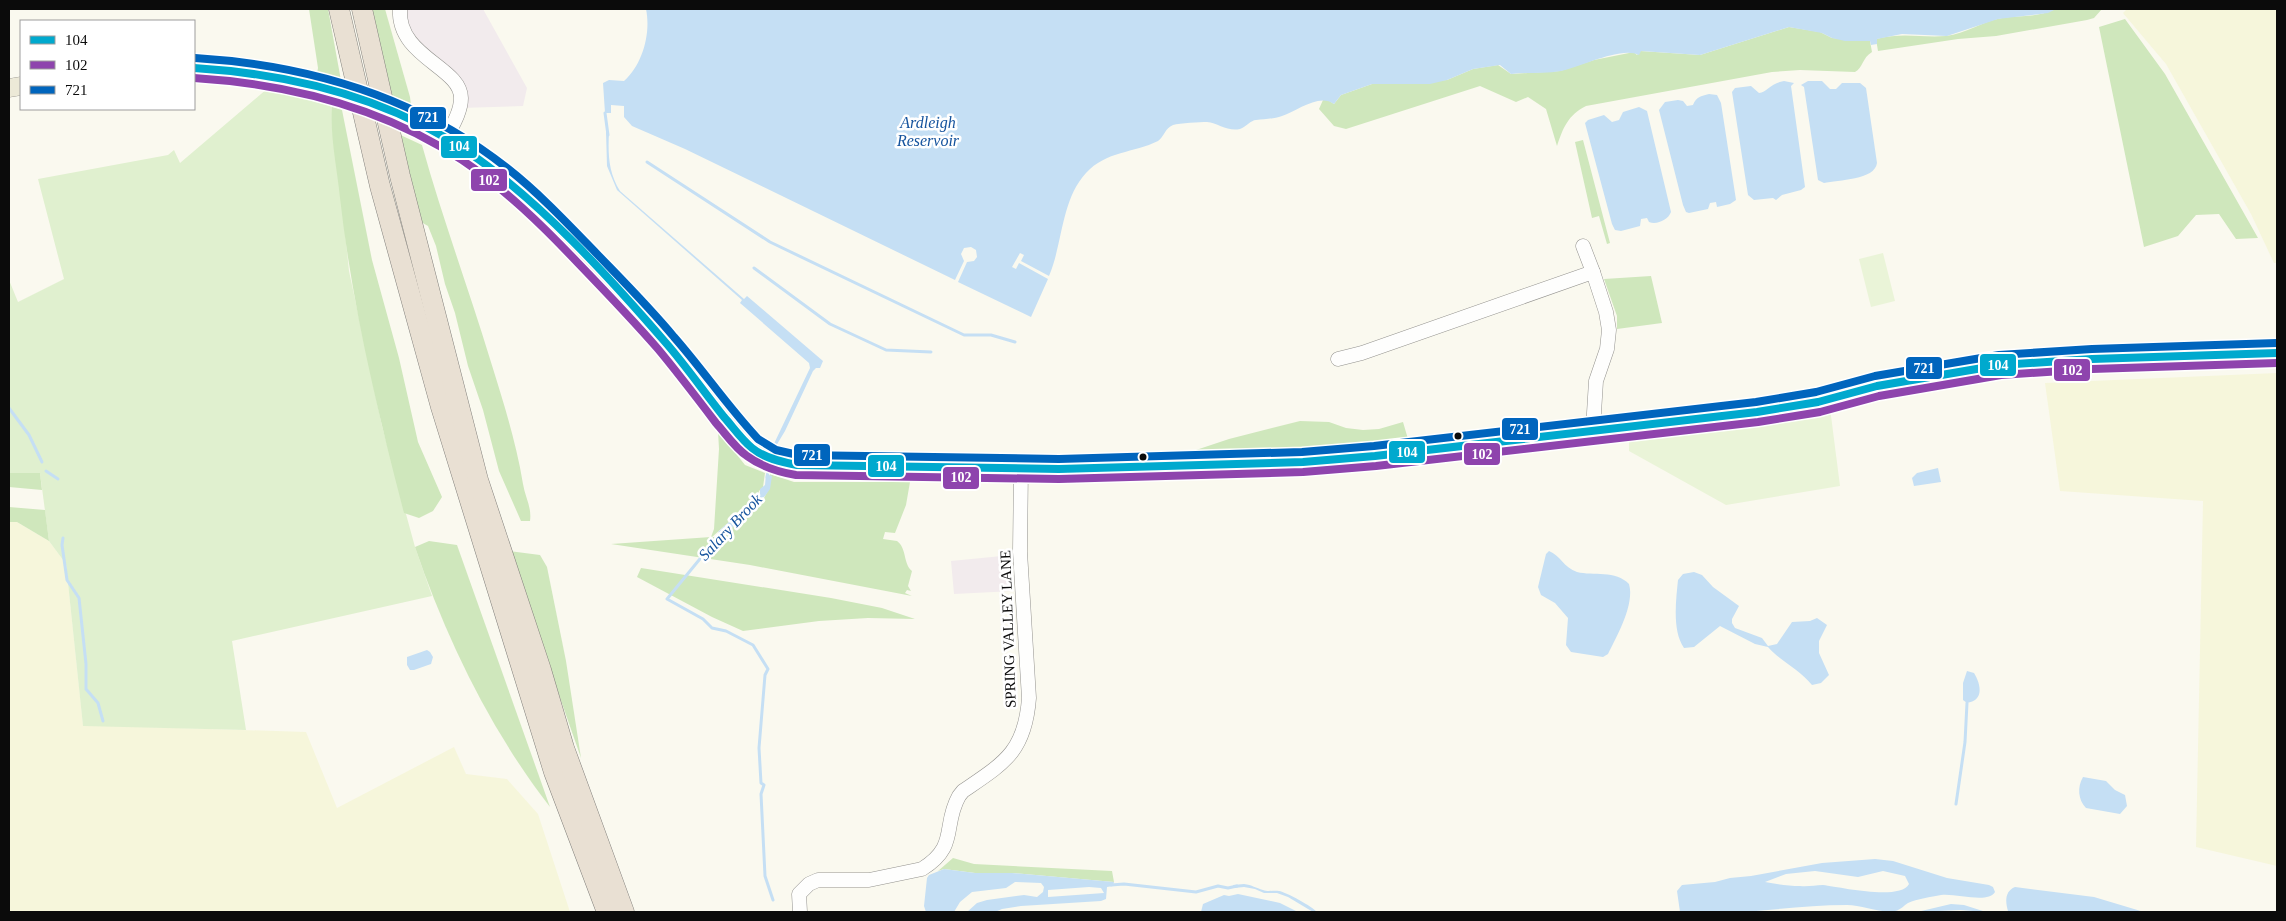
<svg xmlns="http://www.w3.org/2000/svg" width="2286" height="921" viewBox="0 0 2286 921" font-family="'Times New Roman',serif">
	<rect width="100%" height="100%" fill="#faf9ef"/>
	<g fill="#f2ebed">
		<polygon points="400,9 483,9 527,88 523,106 460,108 461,96 410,43"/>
		<polygon points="1012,555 1014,591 954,594 951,561"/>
	</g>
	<g fill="#f6f6db">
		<polygon points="2127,9 2277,9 2277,263 2274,263 2251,214 2166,64 2123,13"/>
		<polygon points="2277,373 2277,866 2196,847 2203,501 2060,491 2045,383"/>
		<polygon points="9,522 17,522 49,541 66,564 83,725 306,732 337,808 454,747 466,774 507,779 538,814 570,912 9,912"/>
	</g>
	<polygon fill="#e0f0cf" points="268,88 307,95 332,107 349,271 382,426 415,547 432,596 232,641 246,730 83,726 66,564 49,541 40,473 9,473 9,280 18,302 64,279 38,179 168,155 174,150 180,163"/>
	<g fill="#cfe7bc">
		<polygon points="309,9 328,9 342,86 316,79 318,68"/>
		<polygon points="364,9 385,9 410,97 412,114 380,99"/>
		<path d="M2055,9H2102L2094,18L2087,20L1996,36L1958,39L1878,51L1876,39C1904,32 1920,38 1946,36C1965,34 1983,21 2002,18C2019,15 2038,18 2055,9Z"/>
		<polygon points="2125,19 2165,74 2258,238 2236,239 2219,214 2196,215 2178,236 2144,247 2099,27"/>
		<path d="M1789,27L1820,32L1832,38L1870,41L1872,52C1862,58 1863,68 1855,72L1800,70L1772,72L1586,106C1568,115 1563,128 1557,146L1546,109L1528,97L1516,102L1480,86L1346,129L1334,126L1319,109L1323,100H1328L1334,104L1341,95L1372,84L1447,80L1473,69L1498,65L1511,74L1560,71L1594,60L1634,52L1637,55L1640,51L1700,55Z"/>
		<path d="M332,107L342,110L372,260L399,358L418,442L442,497L433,511L419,518L404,513C377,409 352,305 340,198C337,167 330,138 332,107Z"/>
		<path d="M394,132L422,145C442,217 468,287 490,359C503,401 516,441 523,484C525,497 532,507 530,521H521L499,471L483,410L468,366L455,313L445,284L436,246L428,226L421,222Z"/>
		<polygon points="1583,140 1610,243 1607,244 1599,216 1592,218 1575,142"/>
		<polygon points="1651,276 1662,323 1617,329 1617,316 1604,279"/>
		<polygon points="1300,421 1329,422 1346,428 1363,430 1379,429 1403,422 1408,439 1319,451 1196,450 1229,439"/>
		<path d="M718,431L745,465L765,473L763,487L759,491L758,496L712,537H722L764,498L768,490L770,474L794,482H910L906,505L895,533L885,532L883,539L897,541C907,548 903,564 912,571L908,586L911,591L907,590L905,593L912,596L750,565L611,544L711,537L714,529L719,449Z"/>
		<polygon points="9,473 40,473 42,490 9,487"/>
		<polygon points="9,507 45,510 49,541 17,522 9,522"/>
		<path d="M429,541L457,545L550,807C491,731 446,639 415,547Z"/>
		<polygon points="509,551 540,555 547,567 566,661 581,758"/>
		<polygon points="641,568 831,598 882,608 915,619 868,618 819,621 743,631 712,617 637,577"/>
		<polygon points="953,858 974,864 1112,871 1114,882 1013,873 975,873 944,869 938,871"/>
	</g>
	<g fill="#eaf4d8">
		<polygon points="1883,253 1895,301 1871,307 1859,259"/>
		<polygon points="1830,408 1840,486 1726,505 1629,451 1629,431"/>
	</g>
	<g fill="#c5dff4" fill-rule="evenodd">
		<path d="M646,9H2077H2056L2048,13L1998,19L1947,36L1902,34L1877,39V44L1871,45L1870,41H1845L1832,38L1822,33L1789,27L1700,55L1641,51L1639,55C1621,46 1581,67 1561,71C1545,74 1527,72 1511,74L1500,65L1473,69L1447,80L1430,84H1372L1341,95L1334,104C1319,93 1297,111 1282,116C1273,119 1265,119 1256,120C1251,120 1246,127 1240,129C1228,132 1218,123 1207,122C1200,122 1180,123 1173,125C1165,128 1164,137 1158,141C1134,153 1106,151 1086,173C1061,200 1063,243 1049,276L1021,261L1024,255L1020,253L1012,267L1016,269L1019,263L1048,279L1031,317L958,282L967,262L974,261L977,257L976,250L971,247L964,248L961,254L964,261L955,280L685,149L632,126L624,117V106L611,105V113H605L603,83L609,80L624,81C643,64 651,33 646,9Z"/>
		<path d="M1784,81L1794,83L1791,86L1805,187L1801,190L1782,195L1776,200L1773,198L1754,200L1748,195L1732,92L1735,88L1751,86L1759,93C1767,92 1771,83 1784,81Z"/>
		<path d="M1808,81H1822L1830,89H1836L1842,83H1860L1866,88L1877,163C1875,180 1838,180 1824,183L1818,180L1804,87L1801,85Z"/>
		<path d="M1709,94L1717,95L1721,103L1736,200L1730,204L1717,207L1716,202L1710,203L1708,209L1689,213L1686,212L1683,205L1659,110L1665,102L1678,100L1683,101L1687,106L1693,105C1696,97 1701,96 1709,94Z"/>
		<path d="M1639,107L1647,111L1671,212C1668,220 1657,225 1649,222L1647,218L1641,219L1640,226L1621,231L1615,230L1612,224L1585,123L1588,120L1604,115L1612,122L1619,120L1623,112Z"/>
		<path d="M606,131L609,132C608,153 608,172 620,191L744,299L747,296L823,361L820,368H816L813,371L785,431L773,451L771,450L810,368L809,363L740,303L742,300L617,190L607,166Z"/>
		<polygon points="1938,468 1941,482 1914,486 1912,478 1917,473"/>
		<polygon points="766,474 772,476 770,489 765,496 724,535 718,532 760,494 760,489 765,485"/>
		<path d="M1549,551C1560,555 1564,568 1577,572C1593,576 1616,570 1629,584C1635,604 1617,636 1608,654L1603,657L1571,652L1566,645L1568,618L1555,603L1541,595L1538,587L1546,554Z"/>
		<path d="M1694,572L1702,575L1713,587L1739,606L1732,619V623L1735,628L1762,638L1768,646L1777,644L1792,622L1810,621L1817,618L1827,625L1819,641V653L1829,675L1821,683L1812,685C1799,669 1780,661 1768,647L1755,644L1720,626L1694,647L1684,648C1672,631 1676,600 1678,580L1683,574Z"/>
		<polygon points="427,650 430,652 433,657 431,664 414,670 410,670 407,665 407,657"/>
		<path d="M1967,671L1974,673C1978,679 1984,694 1975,700C1972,702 1969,702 1967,703L1963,700V683Z"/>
		<path d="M2083,777L2106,781L2115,790L2125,795L2127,806L2120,814L2086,808C2078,800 2077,787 2083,777Z"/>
		<path d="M1875,859L1893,861L1947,878L1989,885L1993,887L1995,892C1988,904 1956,893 1941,895C1931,897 1917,899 1908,903C1904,905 1901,910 1895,911C1883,914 1861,905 1847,905C1791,905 1735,917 1680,912L1677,891L1682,885L1715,882L1730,878L1751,876L1822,863ZM1815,871L1858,877L1883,871L1905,876L1909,884C1900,901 1840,887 1823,885C1815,885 1808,887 1800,886C1789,886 1776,884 1765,882L1786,874Z"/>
		<path d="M944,869L975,873H1012L1114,882L1113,886L1107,887L1106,899L1101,901L1021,906L1002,909L995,912H967L977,903L987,900L1024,895L1037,897L1043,892L1044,887L1041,883L1015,882L1006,888L972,892L960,902L954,912H926L924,906L927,878L929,875ZM1089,887L1101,888L1104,893L1048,897V890Z"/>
		<path d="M1244,884C1252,885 1256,888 1263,890C1268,892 1274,890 1279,891C1286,892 1313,907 1317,912H1313L1288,897L1277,893H1264L1255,889L1244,887L1234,888L1233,885Z"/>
		<path d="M2015,887L2094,897L2144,912H2012L2008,911C2005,901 2005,891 2015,887Z"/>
		<polygon points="1238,894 1280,903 1298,912 1201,912 1203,904 1224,895 1229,896"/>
		<polygon points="1951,904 1964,905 1986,912 1960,910 1917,912"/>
	</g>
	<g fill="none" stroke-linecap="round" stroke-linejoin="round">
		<g stroke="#c5dff4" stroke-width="3">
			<polyline points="605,113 608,135"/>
			<polyline points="647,162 770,242 964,335 991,335 1015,342"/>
			<polyline points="754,268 830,324 886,350 931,352"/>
			<polyline points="9,408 29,435 42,462"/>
			<polyline points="46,471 58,479"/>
			<polyline points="767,477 770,463"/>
			<polyline points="722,532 667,599 703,619 712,628 726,631 753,645 768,669 765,675 759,748 761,783 764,785 761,794 765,876 773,900"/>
			<polyline points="63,538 62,545 67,580 79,598 86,664 86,689 98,703 103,721"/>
			<polyline points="1956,804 1965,742 1967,703"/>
			<polyline points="1111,885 1124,884 1196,892 1218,886 1228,888 1237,886"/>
		</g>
		<g stroke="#93928e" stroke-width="15">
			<g id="minor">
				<path d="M400,9C397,57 461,67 461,98C461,112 452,126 446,138"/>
				<polyline points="1583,246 1593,272"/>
				<polyline points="1338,359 1362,353 1593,272 1606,312 1609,330 1607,349 1596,381 1593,429"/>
				<path d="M800,912L799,894L809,884L818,880H869L922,869C959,846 942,826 959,796L963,791C1004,763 1025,752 1029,698L1020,552L1021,468"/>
			</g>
		</g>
		<g stroke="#807f7b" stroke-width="19">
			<g id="major">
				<polyline points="194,68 269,75 318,85"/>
				<polyline points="9,88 21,86"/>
				<path d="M417,123L446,138L481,161L514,187L546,215L656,331L751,447C766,458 779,462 797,465L1059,469L1303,462L1375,456L1757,412L1818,402L1877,386L2000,365L2092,359L2277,353"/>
			</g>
		</g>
		<g stroke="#807f7b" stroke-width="21">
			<g id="highway">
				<polyline points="339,9 380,186 441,407 554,772 607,912"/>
				<polyline points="362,9 400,176 478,480 541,670 564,748 624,912"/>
			</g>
		</g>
		<use href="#minor" stroke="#fefefd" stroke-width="14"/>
		<use href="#major" stroke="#ece9d7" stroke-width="18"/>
		<use href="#highway" stroke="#e9e0d3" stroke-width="20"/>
		<g stroke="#807f7b" stroke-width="19" stroke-linecap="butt">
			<polyline id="major-bridge" points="318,85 373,104 417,123"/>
		</g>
		<use href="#major-bridge" stroke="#ece9d7" stroke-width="18"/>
		<g stroke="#fff" stroke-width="11">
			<path id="bus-1" d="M194,68C291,74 387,97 468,152C540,201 609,277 666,343C686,366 704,392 724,417C733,427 741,439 752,448C764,458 781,462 797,465L1059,469L1303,462L1375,456L1757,412L1818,402L1877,386L2000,365L2092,359L2277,353"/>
		</g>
		<g stroke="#fff" stroke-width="11">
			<path id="bus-2" d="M194,78C289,84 382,107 462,160C505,189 542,225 578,263C605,291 632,319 658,349C678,373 697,398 716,423C726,434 735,448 747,456C762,467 778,472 796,475L1059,479L1303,472L1376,466L1758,422L1820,412L1879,396L2001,375L2092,369L2277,363"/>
		</g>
		<g stroke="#fff" stroke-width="11">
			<path id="bus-3" d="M195,58C309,65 416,96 507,168C539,193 568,224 597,254C623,281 650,308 674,337C703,370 728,407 758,439L776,450L798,455L1059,459L1302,452L1374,446L1756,402L1816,392L1875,376L1999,355L2092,349L2277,343"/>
		</g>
		<use href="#bus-1" stroke="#00a9ce" stroke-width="8"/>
		<use href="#bus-2" stroke="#8e44ad" stroke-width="8"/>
		<use href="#bus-3" stroke="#0065bd" stroke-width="8"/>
	</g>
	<g fill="#0b0b0b" stroke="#fff" stroke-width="2">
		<circle cx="1458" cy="436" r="4.5"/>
		<circle cx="1143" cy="457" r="4.5"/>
	</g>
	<g text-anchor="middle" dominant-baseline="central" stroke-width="5" stroke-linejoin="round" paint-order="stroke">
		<g font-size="15" fill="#0b0b0b" stroke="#fff">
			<text transform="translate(1008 629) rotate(-92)">SPRING VALLEY LANE</text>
		</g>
		<g font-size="16" font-style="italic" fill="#15539d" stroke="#fff">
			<text x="928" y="122">Ardleigh<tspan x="928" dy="18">Reservoir</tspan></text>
			<text transform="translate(730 527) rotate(-47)">Salary Brook</text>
		</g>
	</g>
	<g stroke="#fff" stroke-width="2">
		<rect x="409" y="106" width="38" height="24" rx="5" fill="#0065bd"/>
		<rect x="440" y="135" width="38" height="24" rx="5" fill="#00a9ce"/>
		<rect x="470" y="168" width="38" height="24" rx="5" fill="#8e44ad"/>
		<rect x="1979" y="353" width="38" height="24" rx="5" fill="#00a9ce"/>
		<rect x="1905" y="356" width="38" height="24" rx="5" fill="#0065bd"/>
		<rect x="2053" y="358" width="38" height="24" rx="5" fill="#8e44ad"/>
		<rect x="1501" y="417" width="38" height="24" rx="5" fill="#0065bd"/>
		<rect x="1388" y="440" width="38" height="24" rx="5" fill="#00a9ce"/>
		<rect x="1463" y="442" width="38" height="24" rx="5" fill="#8e44ad"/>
		<rect x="793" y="443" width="38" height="24" rx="5" fill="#0065bd"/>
		<rect x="867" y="454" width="38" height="24" rx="5" fill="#00a9ce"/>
		<rect x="942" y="466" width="38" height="24" rx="5" fill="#8e44ad"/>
	</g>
	<g font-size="14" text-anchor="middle" font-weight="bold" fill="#fff">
		<text x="428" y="122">721</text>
		<text x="459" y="151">104</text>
		<text x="489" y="185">102</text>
		<text x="1998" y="370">104</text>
		<text x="1924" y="373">721</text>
		<text x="2072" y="375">102</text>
		<text x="1520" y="434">721</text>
		<text x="1407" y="457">104</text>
		<text x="1482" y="459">102</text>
		<text x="812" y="460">721</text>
		<text x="886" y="471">104</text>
		<text x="961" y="482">102</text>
	</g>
	<rect width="2286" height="921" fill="none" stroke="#0b0b0b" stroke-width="20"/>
	<rect x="20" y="20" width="175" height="90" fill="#ffffff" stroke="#9d9d9d"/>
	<rect x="30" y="36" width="25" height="8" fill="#00a9ce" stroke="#9d9d9d"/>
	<text x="65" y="45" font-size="15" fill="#0b0b0b">104</text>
	<rect x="30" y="61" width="25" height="8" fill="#8e44ad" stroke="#9d9d9d"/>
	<text x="65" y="70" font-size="15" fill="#0b0b0b">102</text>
	<rect x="30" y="86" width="25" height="8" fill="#0065bd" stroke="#9d9d9d"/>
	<text x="65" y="95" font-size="15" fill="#0b0b0b">721</text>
</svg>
